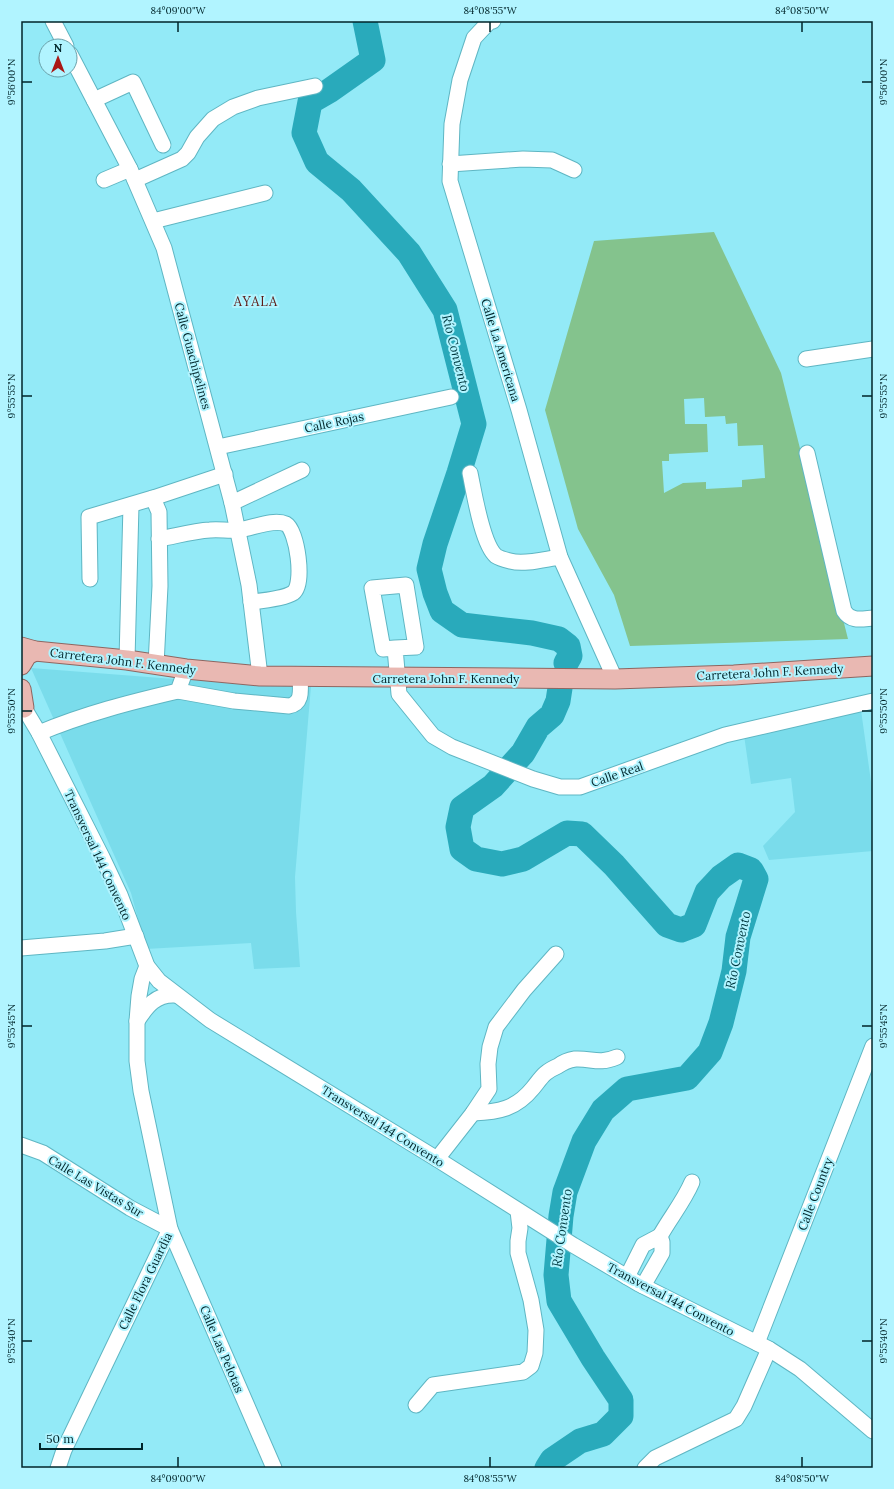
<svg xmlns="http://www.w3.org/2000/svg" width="894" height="1489" viewBox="0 0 894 1489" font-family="Lora,serif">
	<rect width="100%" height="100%" fill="#93eaf7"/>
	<g fill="#7adceb">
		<polygon points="31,668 187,680 311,686 295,877 296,912 300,967 254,969 251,943 146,949 131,893"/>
		<polygon points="861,710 873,796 873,851 769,860 763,846 795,812 791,778 751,784 744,735"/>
	</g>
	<path fill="#84c38d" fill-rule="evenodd" d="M714,232L781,373L848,639L630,646L614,595L578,529L545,410L594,241ZM704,398L705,417L725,416L726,424L737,423L738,446L763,445L765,478L742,480V487L706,489V482L683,483L664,493L662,461H669V454L708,452L707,424H685L684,399Z"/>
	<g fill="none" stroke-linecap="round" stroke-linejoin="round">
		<g stroke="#29aabb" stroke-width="25">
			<polyline points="365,21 373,60 329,91 310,102 304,133 317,162 351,190 409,253 445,310 474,424 459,473 435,544 429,569 435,593 442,611 462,625 532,633 559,639 568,646 570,656 566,663"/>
			<polyline points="547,1468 552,1460 580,1441 603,1434 621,1416 621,1400 593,1358 559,1301 556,1275 561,1216 565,1192 584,1141 603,1110 627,1089 687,1078 710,1052 721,1023 734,971 738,937 756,879 751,870 738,865 721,877 707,892 694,925 681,930 667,925 614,865 582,834 567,833 523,859 502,864 476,859 462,849 458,827 462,808 493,786 523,753 538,727 552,715 558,701 560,688"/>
		</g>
		<g stroke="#5fb6c3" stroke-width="17">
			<g id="minor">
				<polyline points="53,21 66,46"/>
				<polyline points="493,21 489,22 474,38 460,80 452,124 450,181 519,410 560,557 615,679"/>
				<polyline points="70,54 130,169 164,248 232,503 249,585 260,676"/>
				<polyline points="94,100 133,82 163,145"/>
				<polyline points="450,164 523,159 552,160 574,170"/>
				<polyline points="104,180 130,169"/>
				<polyline points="135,180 182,159 188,153 197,137 213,119 233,107 258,98 315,86"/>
				<polyline points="153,221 265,193"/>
				<polyline points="806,359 873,349"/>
				<polyline points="218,447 451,397"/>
				<path d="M807,453L844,611C851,622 861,619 873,618"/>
				<path d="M470,473C474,492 482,544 496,556C499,558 506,560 510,561C525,565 545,559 560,557"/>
				<polyline points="153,498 159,512 160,586 156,665"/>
				<polyline points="232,503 302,470"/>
				<path d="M159,539C176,536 193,531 210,530C219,529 229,531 238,530C251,529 273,518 286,524C297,530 305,584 293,593C285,598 261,601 251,602"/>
				<polyline points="90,579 89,517 153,498 225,474"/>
				<polyline points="395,648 383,649 372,588 406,585 416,647 395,648 399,694 433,736 452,747 533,779 560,787 580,787 725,735 873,701"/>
				<polyline points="127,660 131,505"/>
				<path d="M178,691L234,701L289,706C304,703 300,688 300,677"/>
				<polyline points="21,703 39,733 102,857 120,895 147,966 159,981 210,1020 437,1159 573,1245 639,1284 769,1349 800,1369 873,1431"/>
				<path d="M39,733C84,714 131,702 178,691L186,669"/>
				<polyline points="21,948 105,941 136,936"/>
				<path d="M137,1021C147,1006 156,994 175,995"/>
				<path d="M473,1113C499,1112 516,1109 533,1088C542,1077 544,1072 558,1066C562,1063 569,1060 575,1059C592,1058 598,1065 617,1057"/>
				<polyline points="21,1145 43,1153 130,1208 170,1229 274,1468"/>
				<polyline points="437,1159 473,1113 489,1089 488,1064 490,1047 496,1027 524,990 556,954"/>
				<path d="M660,1236C670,1218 684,1201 692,1182"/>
				<polyline points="627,1277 643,1245 660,1236 662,1242 662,1253 643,1286"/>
				<polyline points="757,1343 873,1046"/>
				<polyline points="416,1405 433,1385 523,1372 531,1366 535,1353 536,1330 531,1300 518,1253 518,1241 520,1228 518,1211"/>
				<polyline points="58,1468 64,1450 170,1229 141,1091 137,1061 137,1021 139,996 142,979 147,966"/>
				<polyline points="645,1468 655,1458 736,1419 744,1406 769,1349"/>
			</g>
		</g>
		<g stroke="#8e6661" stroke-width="21">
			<g id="major">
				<polyline points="21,647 35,651 127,660 186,669 260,676 615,679 734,675 873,666"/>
				<polyline points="21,665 27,655 35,651"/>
				<polyline points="21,689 24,708"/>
			</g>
		</g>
		<use href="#minor" stroke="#fff" stroke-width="15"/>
		<use href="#major" stroke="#e9b8b2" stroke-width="19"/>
	</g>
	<path fill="none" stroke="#00252a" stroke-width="1.5" d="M178,22V32M490,22V32M802,22V32M22,82H32M862,82H872M22,396H32M862,396H872M22,711H32M862,711H872M22,1026H32M862,1026H872M22,1341H32M862,1341H872M178,1457V1467M490,1457V1467M802,1457V1467"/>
	<g text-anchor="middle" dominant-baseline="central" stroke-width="4" stroke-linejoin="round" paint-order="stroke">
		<g font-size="12" fill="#00252a" stroke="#b1f4ff">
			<text transform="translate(501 350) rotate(73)">Calle La Americana</text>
			<text transform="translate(193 356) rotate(75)">Calle Guachipelines</text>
			<text transform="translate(334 422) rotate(-12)">Calle Rojas</text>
			<text transform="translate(123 661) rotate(7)">Carretera John F. Kennedy</text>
			<text transform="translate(770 672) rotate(-3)">Carretera John F. Kennedy</text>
			<text x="446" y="678">Carretera John F. Kennedy</text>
			<text transform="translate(617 774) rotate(-19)">Calle Real</text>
			<text transform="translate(98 855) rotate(65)">Transversal 144 Convento</text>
			<text transform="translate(383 1126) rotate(32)">Transversal 144 Convento</text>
			<text transform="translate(96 1186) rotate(31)">Calle Las Vistas Sur</text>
			<text transform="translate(815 1194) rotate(-69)">Calle Country</text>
			<text transform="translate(145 1281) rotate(-64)">Calle Flora Guardia</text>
			<text transform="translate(671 1299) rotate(28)">Transversal 144 Convento</text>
			<text transform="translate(222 1349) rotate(67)">Calle Las Pelotas</text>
		</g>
		<g font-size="13" letter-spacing="1" fill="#5e1a15" stroke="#b1f4ff">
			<text x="256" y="301">AYALA</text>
		</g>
		<g font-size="13" font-style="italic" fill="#003940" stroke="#b1f4ff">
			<text transform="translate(456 353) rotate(76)">Río Convento</text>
			<text transform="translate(738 950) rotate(-78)">Río Convento</text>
			<text transform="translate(562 1228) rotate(-82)">Río Convento</text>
		</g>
	</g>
	<rect width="894" height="1489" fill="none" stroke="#b1f4ff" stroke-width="44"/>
	<g transform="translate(58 58)"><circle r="19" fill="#b1f4ff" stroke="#6aa1aa"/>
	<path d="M0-3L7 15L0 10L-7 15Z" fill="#aa1715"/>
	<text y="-6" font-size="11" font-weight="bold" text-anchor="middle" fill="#00252a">N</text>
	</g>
	<path d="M40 1443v6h102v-6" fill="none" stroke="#00252a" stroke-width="2"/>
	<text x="46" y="1443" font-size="12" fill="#00252a" stroke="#b1f4ff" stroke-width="3" paint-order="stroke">50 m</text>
	<rect x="22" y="22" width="850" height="1445" fill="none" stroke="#00252a" stroke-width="1.5"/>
	<g font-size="10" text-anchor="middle" fill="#00252a">
		<text x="178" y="14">84°09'00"W</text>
		<text x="490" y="14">84°08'55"W</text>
		<text x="802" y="14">84°08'50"W</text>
		<text transform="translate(11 82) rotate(-90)" y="4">9°56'00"N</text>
		<text transform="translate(883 82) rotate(-90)" y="4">9°56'00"N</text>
		<text transform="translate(11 396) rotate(-90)" y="4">9°55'55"N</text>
		<text transform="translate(883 396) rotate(-90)" y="4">9°55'55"N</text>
		<text transform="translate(11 711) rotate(-90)" y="4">9°55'50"N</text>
		<text transform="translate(883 711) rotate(-90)" y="4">9°55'50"N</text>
		<text transform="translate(11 1026) rotate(-90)" y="4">9°55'45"N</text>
		<text transform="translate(883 1026) rotate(-90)" y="4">9°55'45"N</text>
		<text transform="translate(11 1341) rotate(-90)" y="4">9°55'40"N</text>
		<text transform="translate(883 1341) rotate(-90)" y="4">9°55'40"N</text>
		<text x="178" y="1482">84°09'00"W</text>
		<text x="490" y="1482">84°08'55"W</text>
		<text x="802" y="1482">84°08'50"W</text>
	</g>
</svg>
